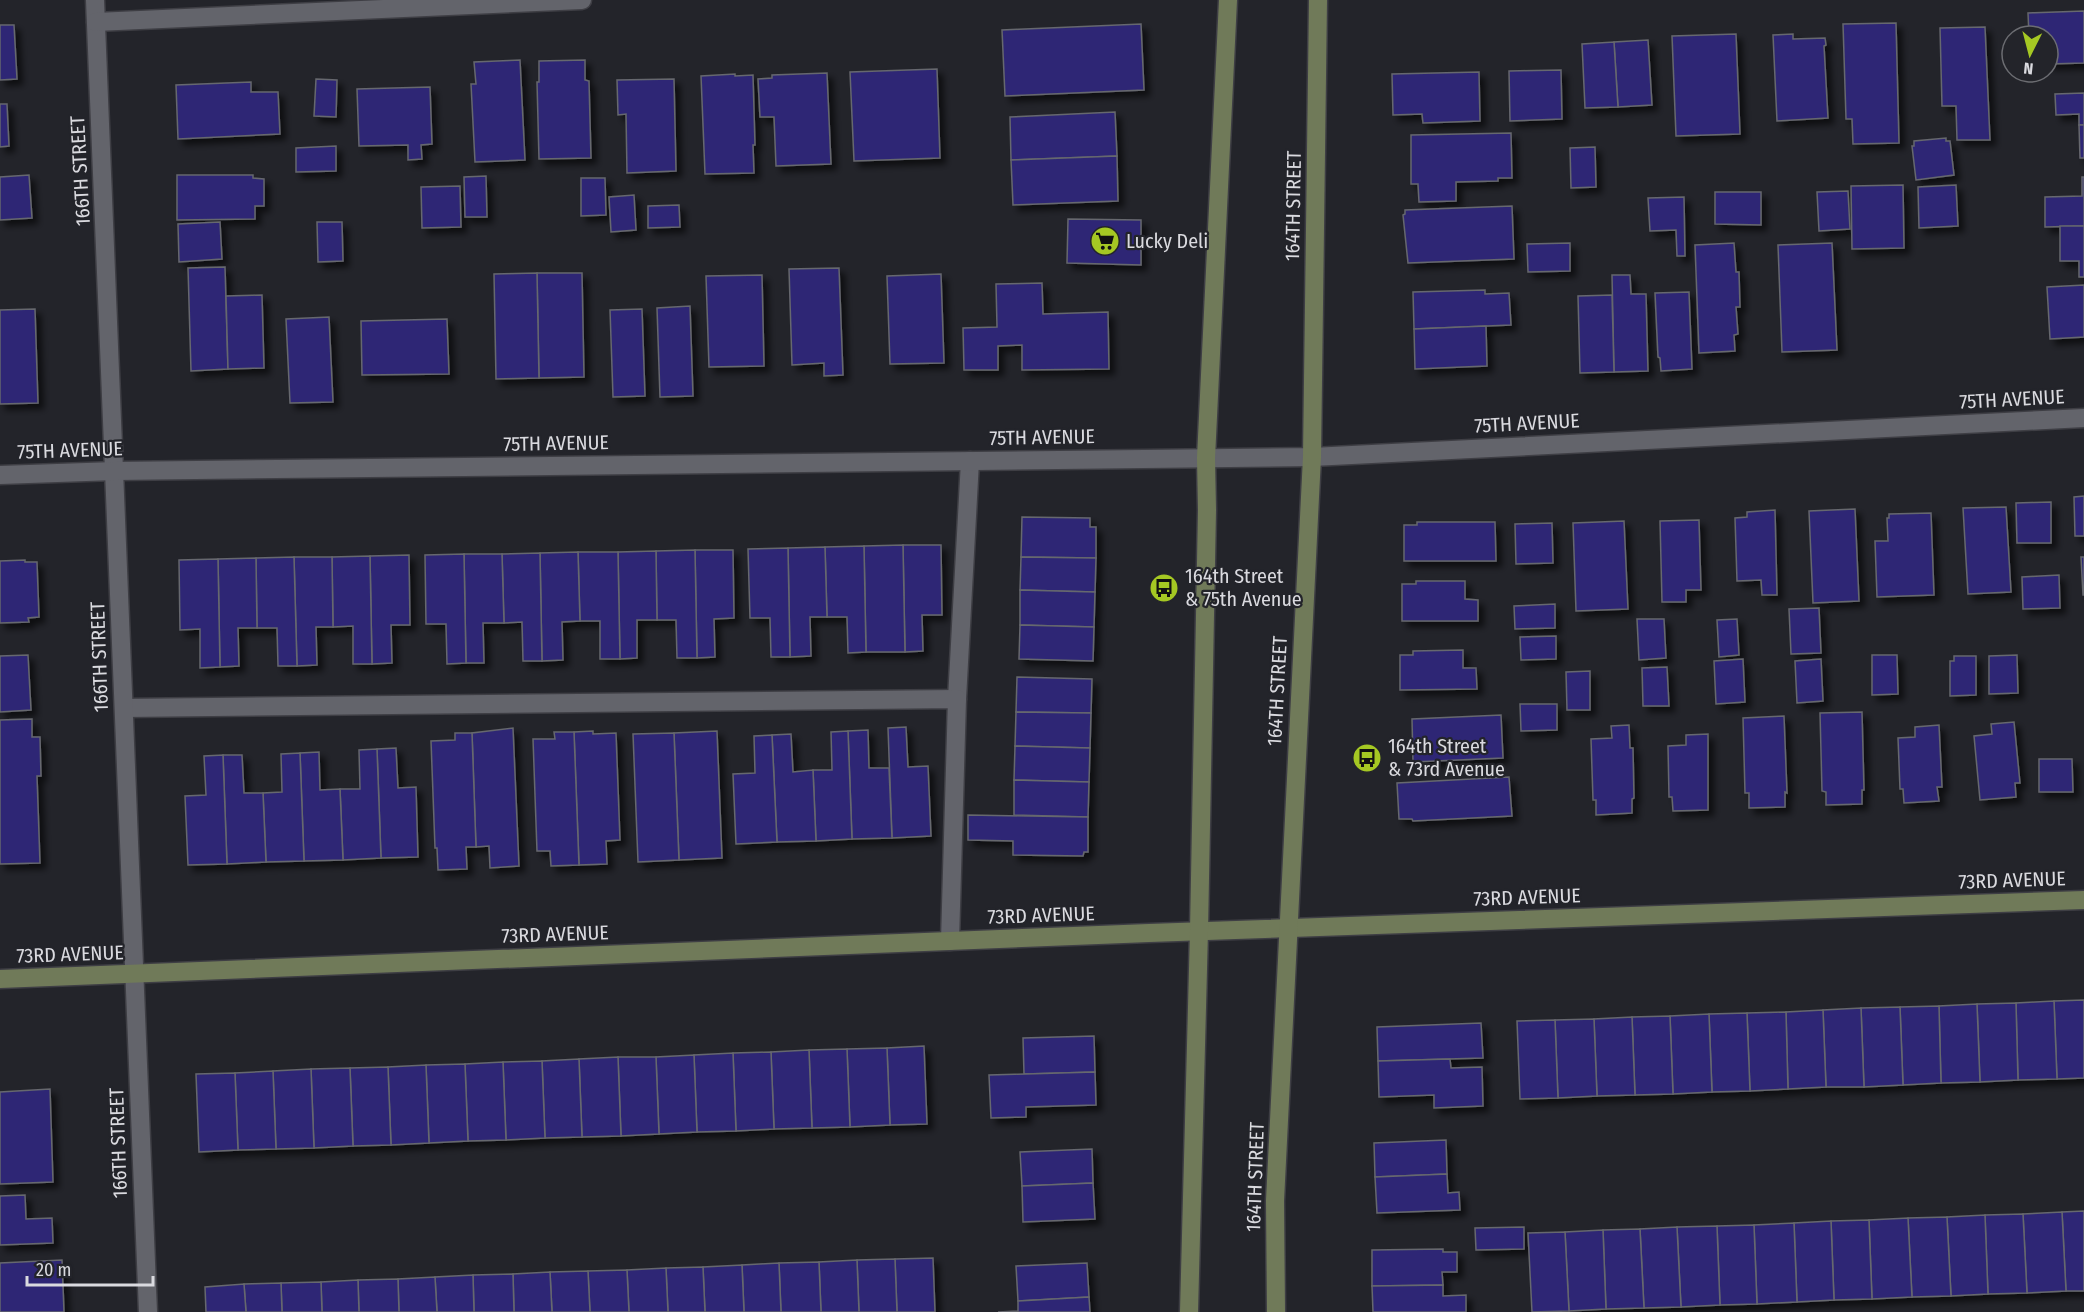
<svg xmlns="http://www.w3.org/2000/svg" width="2084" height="1312" viewBox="0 0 2084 1312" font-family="'Fira Sans Condensed',sans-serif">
	<defs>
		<filter id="shadow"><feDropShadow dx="5.5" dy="5.5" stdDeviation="3" flood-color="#0009"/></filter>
	</defs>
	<rect width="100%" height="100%" fill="#23242a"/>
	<g fill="#2e2875" stroke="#66676e" stroke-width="1.5" filter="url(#shadow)">
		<polygon points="2084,11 2084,63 2048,64 2048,36 2029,36 2028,13"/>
		<polygon points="1896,23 1899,143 1853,144 1852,119 1846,119 1843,24"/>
		<polygon points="1141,24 1144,90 1005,96 1002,30"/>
		<polygon points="0,25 14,25 17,79 0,80"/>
		<polygon points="1985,27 1990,140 1957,140 1956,106 1942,106 1940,28"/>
		<polygon points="1736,34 1740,134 1676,136 1672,36"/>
		<polygon points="1793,34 1793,39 1825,38 1826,45 1824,46 1828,118 1777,121 1773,35"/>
		<polygon points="1648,40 1652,105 1618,107 1614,42"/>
		<polygon points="1614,42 1618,107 1585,108 1582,44"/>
		<polygon points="520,60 525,160 475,162 471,84 476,84 474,62"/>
		<polygon points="585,60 585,80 589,81 591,158 539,159 537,82 539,82 539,61"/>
		<polygon points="937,69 940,158 854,161 850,72"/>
		<polygon points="1561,70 1562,119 1510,121 1509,71"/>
		<polygon points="1479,72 1480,121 1423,123 1422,114 1393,115 1392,74"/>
		<polygon points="827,73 831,164 776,166 774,117 760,117 758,79 772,78 772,75"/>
		<polygon points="735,74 735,76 753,75 755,145 753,145 754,173 705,174 701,76"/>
		<polygon points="316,79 337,80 336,117 314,116"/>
		<polygon points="674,79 676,171 627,173 626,114 618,115 617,80"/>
		<polygon points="251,82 251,92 278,92 280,134 178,139 176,85"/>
		<polygon points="430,87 432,144 421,145 422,159 408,160 408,145 359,146 357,89"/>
		<polygon points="2084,93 2084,125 2079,125 2079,114 2056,115 2055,94"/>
		<polygon points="0,104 7,104 9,146 0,147"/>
		<polygon points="1115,112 1117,156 1011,160 1010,117"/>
		<polygon points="2079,125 2084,125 2084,158 2080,158"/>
		<polygon points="1511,133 1512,178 1498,178 1498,181 1456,182 1456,201 1419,202 1418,184 1411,184 1411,135"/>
		<polygon points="1946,138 1946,141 1950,141 1954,175 1916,180 1912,146 1914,146 1914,141"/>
		<polygon points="336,146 336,171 296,172 296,148"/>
		<polygon points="1595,147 1596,187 1571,188 1570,148"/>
		<polygon points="1117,156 1118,201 1013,205 1011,160"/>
		<polygon points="29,175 32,218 0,220 0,177"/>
		<polygon points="177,175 253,175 253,178 264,179 264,206 255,206 255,219 177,220"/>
		<polygon points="486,176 487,217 465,217 464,177"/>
		<polygon points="2082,177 2084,177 2084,226 2045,227 2045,197 2082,196"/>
		<polygon points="581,178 605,178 606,215 581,216"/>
		<polygon points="1903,185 1904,248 1852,249 1851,186"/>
		<polygon points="1956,185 1958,226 1919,228 1918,187"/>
		<polygon points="460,186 461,227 422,228 421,187"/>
		<polygon points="1848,191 1850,229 1819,231 1817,192"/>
		<polygon points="1715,192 1761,192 1761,225 1715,224"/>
		<polygon points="634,195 636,230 611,232 609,197"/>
		<polygon points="1684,197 1685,256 1677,256 1676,230 1650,231 1648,198"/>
		<polygon points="679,205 680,227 648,228 648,206"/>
		<polygon points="1512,206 1514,259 1408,263 1403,215 1405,214 1405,210"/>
		<polygon points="1068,219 1141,220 1141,265 1067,263"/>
		<polygon points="220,222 222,259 179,262 178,224"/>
		<polygon points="317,222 342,222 343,261 318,262"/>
		<polygon points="2060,226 2084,226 2084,277 2079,277 2079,261 2060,261"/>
		<polygon points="1570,243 1570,271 1528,272 1527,244"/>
		<polygon points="1734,243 1736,272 1739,272 1740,307 1736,307 1738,334 1734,335 1735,351 1699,353 1695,245"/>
		<polygon points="1832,243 1837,350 1782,352 1778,245"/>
		<polygon points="225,267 228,369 191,371 188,268"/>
		<polygon points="839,268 843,375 824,376 824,363 792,365 789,269"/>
		<polygon points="537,273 582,273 584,377 539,378"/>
		<polygon points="537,273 539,378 496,379 494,274"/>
		<polygon points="941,274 944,363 890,364 887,276"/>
		<polygon points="762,275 764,366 709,367 706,276"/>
		<polygon points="1612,275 1630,275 1631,294 1646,294 1648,371 1614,372"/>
		<polygon points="1042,283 1043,314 1108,312 1109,369 1022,370 1022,345 998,346 998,370 964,370 963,328 997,327 996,284"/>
		<polygon points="2084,285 2084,337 2050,339 2047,287"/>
		<polygon points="1485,290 1485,294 1509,293 1511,325 1414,329 1413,292"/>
		<polygon points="1689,292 1692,369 1661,371 1660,358 1658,357 1655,293"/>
		<polygon points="262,295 264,368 228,369 226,296"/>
		<polygon points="1612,295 1614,372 1580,373 1578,296"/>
		<polygon points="690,306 693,396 660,397 657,308"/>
		<polygon points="35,309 38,403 0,404 0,310"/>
		<polygon points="642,309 645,396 613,397 610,310"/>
		<polygon points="329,317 333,402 290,403 286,319"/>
		<polygon points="447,319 449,374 362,375 361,321"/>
		<polygon points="1486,326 1487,366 1415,369 1414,329"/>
		<polygon points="2084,496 2084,536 2075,536 2074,497"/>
		<polygon points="2051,502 2051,543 2017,543 2016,503"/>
		<polygon points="2006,507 2011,592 1968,594 1963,508"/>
		<polygon points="1855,509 1859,601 1813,603 1809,511"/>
		<polygon points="1775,510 1777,595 1762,595 1761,580 1737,581 1735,518 1747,517 1747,512"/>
		<polygon points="1931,513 1934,595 1877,597 1875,541 1888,541 1887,518 1889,518 1889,514"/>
		<polygon points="1022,517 1090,518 1090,527 1096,527 1096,558 1021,557"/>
		<polygon points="1699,520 1701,590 1686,590 1686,602 1662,602 1660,521"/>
		<polygon points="1624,521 1628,609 1576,611 1573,523"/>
		<polygon points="1417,522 1495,522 1496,561 1404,561 1404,525 1417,525"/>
		<polygon points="1552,523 1553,563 1516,564 1515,524"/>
		<polygon points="903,545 941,545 942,615 922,615 923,651 905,652"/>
		<polygon points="903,545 905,652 866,652 864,546"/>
		<polygon points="864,546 866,652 848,653 847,617 827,617 825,547"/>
		<polygon points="825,547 827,617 810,617 811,656 790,657 788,548"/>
		<polygon points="788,548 790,657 771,657 770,618 750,618 748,549"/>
		<polygon points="695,550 733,550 734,618 714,619 715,657 697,658"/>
		<polygon points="695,550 697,658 677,658 676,620 657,620 656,551"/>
		<polygon points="656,551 657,620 637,620 637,658 620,659 618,552"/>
		<polygon points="578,552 618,552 620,659 600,659 600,621 580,621"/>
		<polygon points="578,552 580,621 562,622 563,660 542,661 540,553"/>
		<polygon points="540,553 542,661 523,661 522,622 504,623 502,554"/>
		<polygon points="464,554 502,554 504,623 483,623 484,663 466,663"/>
		<polygon points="464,554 466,663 447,664 446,624 426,624 425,555"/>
		<polygon points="409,555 410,625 391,625 392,663 372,664 370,556"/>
		<polygon points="370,556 372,664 353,664 353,626 333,627 332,557"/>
		<polygon points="294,557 332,557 333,627 316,627 317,665 297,666"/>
		<polygon points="294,557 297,666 278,666 277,628 257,628 256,558"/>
		<polygon points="1021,557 1096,558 1095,592 1020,590"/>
		<polygon points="2081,557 2084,557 2084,595 2083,595"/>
		<polygon points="256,558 257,628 238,628 239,666 220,667 218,559"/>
		<polygon points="218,559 220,667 200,668 200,629 180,630 179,560"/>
		<polygon points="25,560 25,562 37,562 39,617 28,618 29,622 0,623 0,561"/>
		<polygon points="2059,575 2060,608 2023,609 2022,577"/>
		<polygon points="1416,581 1465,581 1465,599 1478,600 1478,621 1402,621 1402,584 1416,584"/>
		<polygon points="1020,590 1095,592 1094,627 1020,625"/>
		<polygon points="1555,604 1555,628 1515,629 1514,606"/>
		<polygon points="1819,608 1821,653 1791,654 1789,609"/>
		<polygon points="1637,619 1664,619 1666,658 1639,660"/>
		<polygon points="1737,619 1739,655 1719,657 1717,620"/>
		<polygon points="1020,625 1094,627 1093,661 1019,659"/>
		<polygon points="1556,636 1556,659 1521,660 1520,637"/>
		<polygon points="1463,650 1463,668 1476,668 1477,689 1400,690 1400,655 1413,655 1413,651"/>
		<polygon points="28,655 31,710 0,712 0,656"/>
		<polygon points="1872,655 1897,655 1898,694 1872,695"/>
		<polygon points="2017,655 2018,693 1989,694 1989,656"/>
		<polygon points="1954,656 1976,656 1976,695 1950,696 1950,661 1954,661"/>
		<polygon points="1743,659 1745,702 1716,704 1714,661"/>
		<polygon points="1821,659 1823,701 1797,703 1795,661"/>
		<polygon points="1667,667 1669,706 1643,706 1642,668"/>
		<polygon points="1590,671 1590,710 1567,710 1566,672"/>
		<polygon points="1017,677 1092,679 1091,713 1016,712"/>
		<polygon points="1520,704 1557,704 1557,730 1521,731"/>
		<polygon points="1016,712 1091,713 1090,748 1015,746"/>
		<polygon points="1862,712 1864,790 1862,790 1862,804 1826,805 1826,792 1822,791 1820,713"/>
		<polygon points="1501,715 1503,758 1413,762 1412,719"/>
		<polygon points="1784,716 1787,793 1785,792 1785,807 1749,808 1749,793 1745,793 1743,718"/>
		<polygon points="32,719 32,737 40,737 41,776 37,776 40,863 0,864 0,720"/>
		<polygon points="2014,722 2020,783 2015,783 2016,797 1980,800 1974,736 1992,734 1991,724"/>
		<polygon points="1629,725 1630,748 1633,748 1634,798 1632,799 1632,813 1596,815 1596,800 1593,800 1591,739 1612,738 1611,726"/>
		<polygon points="1939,725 1942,787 1937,787 1939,801 1904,803 1903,789 1900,789 1898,738 1915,737 1915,727"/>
		<polygon points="906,727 908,767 928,766 931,836 892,838 888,728"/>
		<polygon points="513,728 519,866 490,868 489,846 476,847 472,733"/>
		<polygon points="868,730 869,768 889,768 892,838 852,839 848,731"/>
		<polygon points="593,731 593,734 616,733 620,840 606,841 607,864 579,865 574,732"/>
		<polygon points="717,731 722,858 679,860 674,733"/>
		<polygon points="848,731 852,839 816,841 813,770 832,770 831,732"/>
		<polygon points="554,732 574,732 579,865 551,866 550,851 537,851 533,739 555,739"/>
		<polygon points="455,733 472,733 476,847 466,847 467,869 438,870 437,848 435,848 431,741 455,740"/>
		<polygon points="674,733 679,860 638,862 633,734"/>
		<polygon points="791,734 793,772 813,770 816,841 777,842 772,735"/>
		<polygon points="1708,734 1708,810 1673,811 1672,797 1669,797 1668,746 1686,745 1686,735"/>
		<polygon points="772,735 777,842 736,844 733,774 755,773 754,736"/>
		<polygon points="1015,746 1090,748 1089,782 1014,780"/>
		<polygon points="396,748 398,788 416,787 418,857 381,858 377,749"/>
		<polygon points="377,749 381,858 343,860 340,789 360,789 359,750"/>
		<polygon points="319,752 320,790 340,789 343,860 304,861 300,753"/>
		<polygon points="300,753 304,861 266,862 263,793 282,792 281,754"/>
		<polygon points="223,755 242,755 244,793 263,793 266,862 227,864"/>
		<polygon points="223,755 227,864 188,865 185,796 206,795 204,756"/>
		<polygon points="2039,759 2072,759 2073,792 2039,792"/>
		<polygon points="1509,777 1512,816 1413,821 1412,819 1399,819 1397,783"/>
		<polygon points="1014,780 1089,782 1088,817 1014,815"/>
		<polygon points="968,815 1088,817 1088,852 1084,852 1083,856 1013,855 1013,841 968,840"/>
		<polygon points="2084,1000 2084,1078 2057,1079 2054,1001"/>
		<polygon points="2054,1001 2057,1079 2018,1080 2016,1003"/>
		<polygon points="2016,1003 2018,1080 1980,1082 1977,1004"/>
		<polygon points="1977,1004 1980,1082 1941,1083 1939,1006"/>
		<polygon points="1939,1006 1941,1083 1903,1085 1900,1007"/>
		<polygon points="1900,1007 1903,1085 1864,1087 1861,1008"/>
		<polygon points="1861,1008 1864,1087 1826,1087 1823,1010"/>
		<polygon points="1823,1010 1826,1087 1788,1089 1786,1012"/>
		<polygon points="1786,1012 1788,1089 1750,1091 1747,1013"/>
		<polygon points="1747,1013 1750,1091 1712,1092 1709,1014"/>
		<polygon points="1709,1014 1712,1092 1673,1094 1670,1016"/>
		<polygon points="1670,1016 1673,1094 1635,1095 1632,1017"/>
		<polygon points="1632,1017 1635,1095 1597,1096 1594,1019"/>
		<polygon points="1594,1019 1597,1096 1558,1098 1555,1020"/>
		<polygon points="1555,1020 1558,1098 1520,1099 1517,1021"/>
		<polygon points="1481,1023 1483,1058 1378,1061 1377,1027"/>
		<polygon points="1094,1036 1095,1072 1024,1074 1023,1038"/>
		<polygon points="924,1046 927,1124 890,1125 887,1048"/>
		<polygon points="887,1048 890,1125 850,1127 847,1049"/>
		<polygon points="847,1049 850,1127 812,1128 809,1050"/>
		<polygon points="809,1050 812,1128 774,1129 771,1052"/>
		<polygon points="771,1052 774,1129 736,1131 733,1053"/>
		<polygon points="733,1053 736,1131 697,1132 694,1055"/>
		<polygon points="694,1055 697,1132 659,1134 656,1057"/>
		<polygon points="618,1057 656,1057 659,1134 621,1136"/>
		<polygon points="618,1057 621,1136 582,1137 579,1059"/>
		<polygon points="579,1059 582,1137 545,1138 542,1061"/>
		<polygon points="1450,1059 1451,1068 1482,1067 1483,1106 1434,1108 1434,1095 1379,1097 1378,1061"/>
		<polygon points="542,1061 545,1138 506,1140 503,1062"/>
		<polygon points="503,1062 506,1140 468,1141 465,1064"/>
		<polygon points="465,1064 468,1141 429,1143 426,1065"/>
		<polygon points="426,1065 429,1143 391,1145 388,1067"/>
		<polygon points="388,1067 391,1145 353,1146 350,1068"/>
		<polygon points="350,1068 353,1146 314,1148 311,1069"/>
		<polygon points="311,1069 314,1148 276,1149 273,1071"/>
		<polygon points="273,1071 276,1149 238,1150 235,1073"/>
		<polygon points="1095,1072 1096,1105 1026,1107 1026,1117 991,1118 989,1075"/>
		<polygon points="235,1073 238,1150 199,1152 196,1074"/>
		<polygon points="50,1089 53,1182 0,1184 0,1092"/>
		<polygon points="1446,1140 1447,1174 1375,1177 1374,1143"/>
		<polygon points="1092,1149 1093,1183 1022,1186 1020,1152"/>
		<polygon points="1447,1174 1448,1193 1459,1192 1460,1210 1377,1213 1375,1177"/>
		<polygon points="1093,1183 1095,1219 1023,1222 1022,1186"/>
		<polygon points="25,1195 26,1219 52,1218 53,1243 0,1245 0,1196"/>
		<polygon points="2084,1211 2084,1291 2066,1291 2062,1212"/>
		<polygon points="2062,1212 2066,1291 2027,1293 2023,1214"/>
		<polygon points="2023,1214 2027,1293 1988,1294 1985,1215"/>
		<polygon points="1985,1215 1988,1294 1951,1296 1947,1217"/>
		<polygon points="1947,1217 1951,1296 1912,1297 1908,1218"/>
		<polygon points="1908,1218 1912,1297 1872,1299 1869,1220"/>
		<polygon points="1869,1220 1872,1299 1834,1300 1831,1221"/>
		<polygon points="1831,1221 1834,1300 1797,1302 1794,1223"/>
		<polygon points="1794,1223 1797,1302 1757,1304 1754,1225"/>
		<polygon points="1754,1225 1757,1304 1720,1305 1717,1226"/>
		<polygon points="1717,1226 1720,1305 1681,1307 1677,1227"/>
		<polygon points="1524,1227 1524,1249 1476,1250 1475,1228"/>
		<polygon points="1677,1227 1681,1307 1644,1308 1640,1229"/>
		<polygon points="1640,1229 1644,1308 1606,1309 1603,1230"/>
		<polygon points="1603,1230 1606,1309 1569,1311 1565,1232"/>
		<polygon points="1565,1232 1569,1311 1532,1312 1528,1233"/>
		<polygon points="1443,1249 1443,1252 1457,1252 1457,1272 1442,1272 1443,1285 1372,1286 1372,1250"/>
		<polygon points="933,1258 935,1312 897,1312 895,1259"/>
		<polygon points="895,1259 897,1312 859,1312 857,1260"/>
		<polygon points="62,1260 64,1312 0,1312 0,1263"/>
		<polygon points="857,1260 859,1312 821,1312 819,1262"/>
		<polygon points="819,1262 821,1312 781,1312 779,1263"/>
		<polygon points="779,1263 781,1312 744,1312 742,1265"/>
		<polygon points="1087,1263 1089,1297 1018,1301 1016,1266"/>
		<polygon points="742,1265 744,1312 705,1312 703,1267"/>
		<polygon points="703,1267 705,1312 668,1312 666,1268"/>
		<polygon points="666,1268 668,1312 629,1312 627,1270"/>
		<polygon points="627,1270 629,1312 590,1312 588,1271"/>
		<polygon points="588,1271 590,1312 552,1312 550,1272"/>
		<polygon points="550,1272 552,1312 514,1312 513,1274"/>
		<polygon points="513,1274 514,1312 474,1312 473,1275"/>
		<polygon points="473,1275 474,1312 437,1312 435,1277"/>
		<polygon points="435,1277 437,1312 399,1312 398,1279"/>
		<polygon points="398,1279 399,1312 359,1312 358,1280"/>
		<polygon points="358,1280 359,1312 322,1312 321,1282"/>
		<polygon points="321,1282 322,1312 282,1312 281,1283"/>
		<polygon points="281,1283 282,1312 246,1312 244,1284"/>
		<polygon points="244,1284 246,1312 206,1312 205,1287"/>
		<polygon points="1443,1285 1443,1296 1466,1295 1466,1312 1373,1312 1372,1286"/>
		<polygon points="1089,1297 1090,1312 998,1312 1018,1311 1018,1301"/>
	</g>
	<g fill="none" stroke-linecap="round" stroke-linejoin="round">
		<g stroke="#3e3e44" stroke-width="21">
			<g id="lane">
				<polyline points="957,699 970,461"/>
				<polyline points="124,708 957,699 950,941"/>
			</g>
		</g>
		<g stroke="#3e3e44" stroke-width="21">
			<g id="street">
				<polyline points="95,0 148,1312"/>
				<polyline points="96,22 582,0"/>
				<polyline points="0,475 115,471 1312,457 2084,418"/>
			</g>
		</g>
		<g stroke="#3e3e44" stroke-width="21">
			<g id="secondary">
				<polyline points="0,979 1149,933 2084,900"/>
				<polyline points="1189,1312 1199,931 1207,510 1206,458 1228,0"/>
				<polyline points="1276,1312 1275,1201 1312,457 1318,0"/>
			</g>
		</g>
		<use href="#lane" stroke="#63646b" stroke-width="18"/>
		<use href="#street" stroke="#63646b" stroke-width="18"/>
		<use href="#secondary" stroke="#707a59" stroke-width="18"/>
	</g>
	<defs>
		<g id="supermarket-disc" transform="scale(1.5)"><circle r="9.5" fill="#a5c823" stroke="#23242a"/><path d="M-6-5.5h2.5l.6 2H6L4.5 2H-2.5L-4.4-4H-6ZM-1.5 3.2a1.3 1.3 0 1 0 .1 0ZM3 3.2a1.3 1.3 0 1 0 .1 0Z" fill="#111"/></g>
		<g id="bus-disc" transform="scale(1.5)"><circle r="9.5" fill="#a5c823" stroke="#23242a"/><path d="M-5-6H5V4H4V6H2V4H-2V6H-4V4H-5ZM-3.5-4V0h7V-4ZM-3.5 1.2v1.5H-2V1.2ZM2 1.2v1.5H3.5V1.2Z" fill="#111"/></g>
	</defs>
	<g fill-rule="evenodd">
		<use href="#supermarket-disc" x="1105" y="241"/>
		<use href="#bus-disc" x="1164" y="588"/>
		<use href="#bus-disc" x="1367" y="758"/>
	</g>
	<g text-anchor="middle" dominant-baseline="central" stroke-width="4.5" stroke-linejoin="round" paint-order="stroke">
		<g font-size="20" fill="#dadadf" stroke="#23242a">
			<text transform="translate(80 171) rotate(-93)">166TH STREET</text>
			<text transform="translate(1293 206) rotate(-89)">164TH STREET</text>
			<text transform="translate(2012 399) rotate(-3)">75TH AVENUE</text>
			<text transform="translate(1527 423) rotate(-3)">75TH AVENUE</text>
			<text transform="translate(1042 437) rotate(-1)">75TH AVENUE</text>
			<text transform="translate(556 443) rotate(-1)">75TH AVENUE</text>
			<text transform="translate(70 450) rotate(-2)">75TH AVENUE</text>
			<text transform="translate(99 657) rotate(-92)">166TH STREET</text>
			<text transform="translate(1277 691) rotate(-87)">164TH STREET</text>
			<text transform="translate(2012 880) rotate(-2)">73RD AVENUE</text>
			<text transform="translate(1527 897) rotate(-2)">73RD AVENUE</text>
			<text transform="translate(1041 915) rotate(-2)">73RD AVENUE</text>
			<text transform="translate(555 934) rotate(-2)">73RD AVENUE</text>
			<text transform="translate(70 954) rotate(-2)">73RD AVENUE</text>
			<text transform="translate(118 1143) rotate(-92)">166TH STREET</text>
			<text transform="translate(1255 1177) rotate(-88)">164TH STREET</text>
		</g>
		<g font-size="20" fill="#dadadf" stroke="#23242a" text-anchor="start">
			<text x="1126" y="241">Lucky Deli</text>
			<text x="1185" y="576">164th Street<tspan x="1185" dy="23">&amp; 75th Avenue</tspan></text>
			<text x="1388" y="746">164th Street<tspan x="1388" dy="23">&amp; 73rd Avenue</tspan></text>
		</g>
	</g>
	<g transform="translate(2030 54) rotate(186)"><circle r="28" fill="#23242a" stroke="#6c6d72" stroke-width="1.5"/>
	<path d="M0-4.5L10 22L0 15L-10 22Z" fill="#a5c823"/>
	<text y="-9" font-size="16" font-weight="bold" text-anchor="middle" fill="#dadadf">N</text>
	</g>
	<path d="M27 1276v9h126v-9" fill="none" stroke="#dadadf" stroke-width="3"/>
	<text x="36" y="1276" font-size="18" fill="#dadadf" stroke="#23242a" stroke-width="4.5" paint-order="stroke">20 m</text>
</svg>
